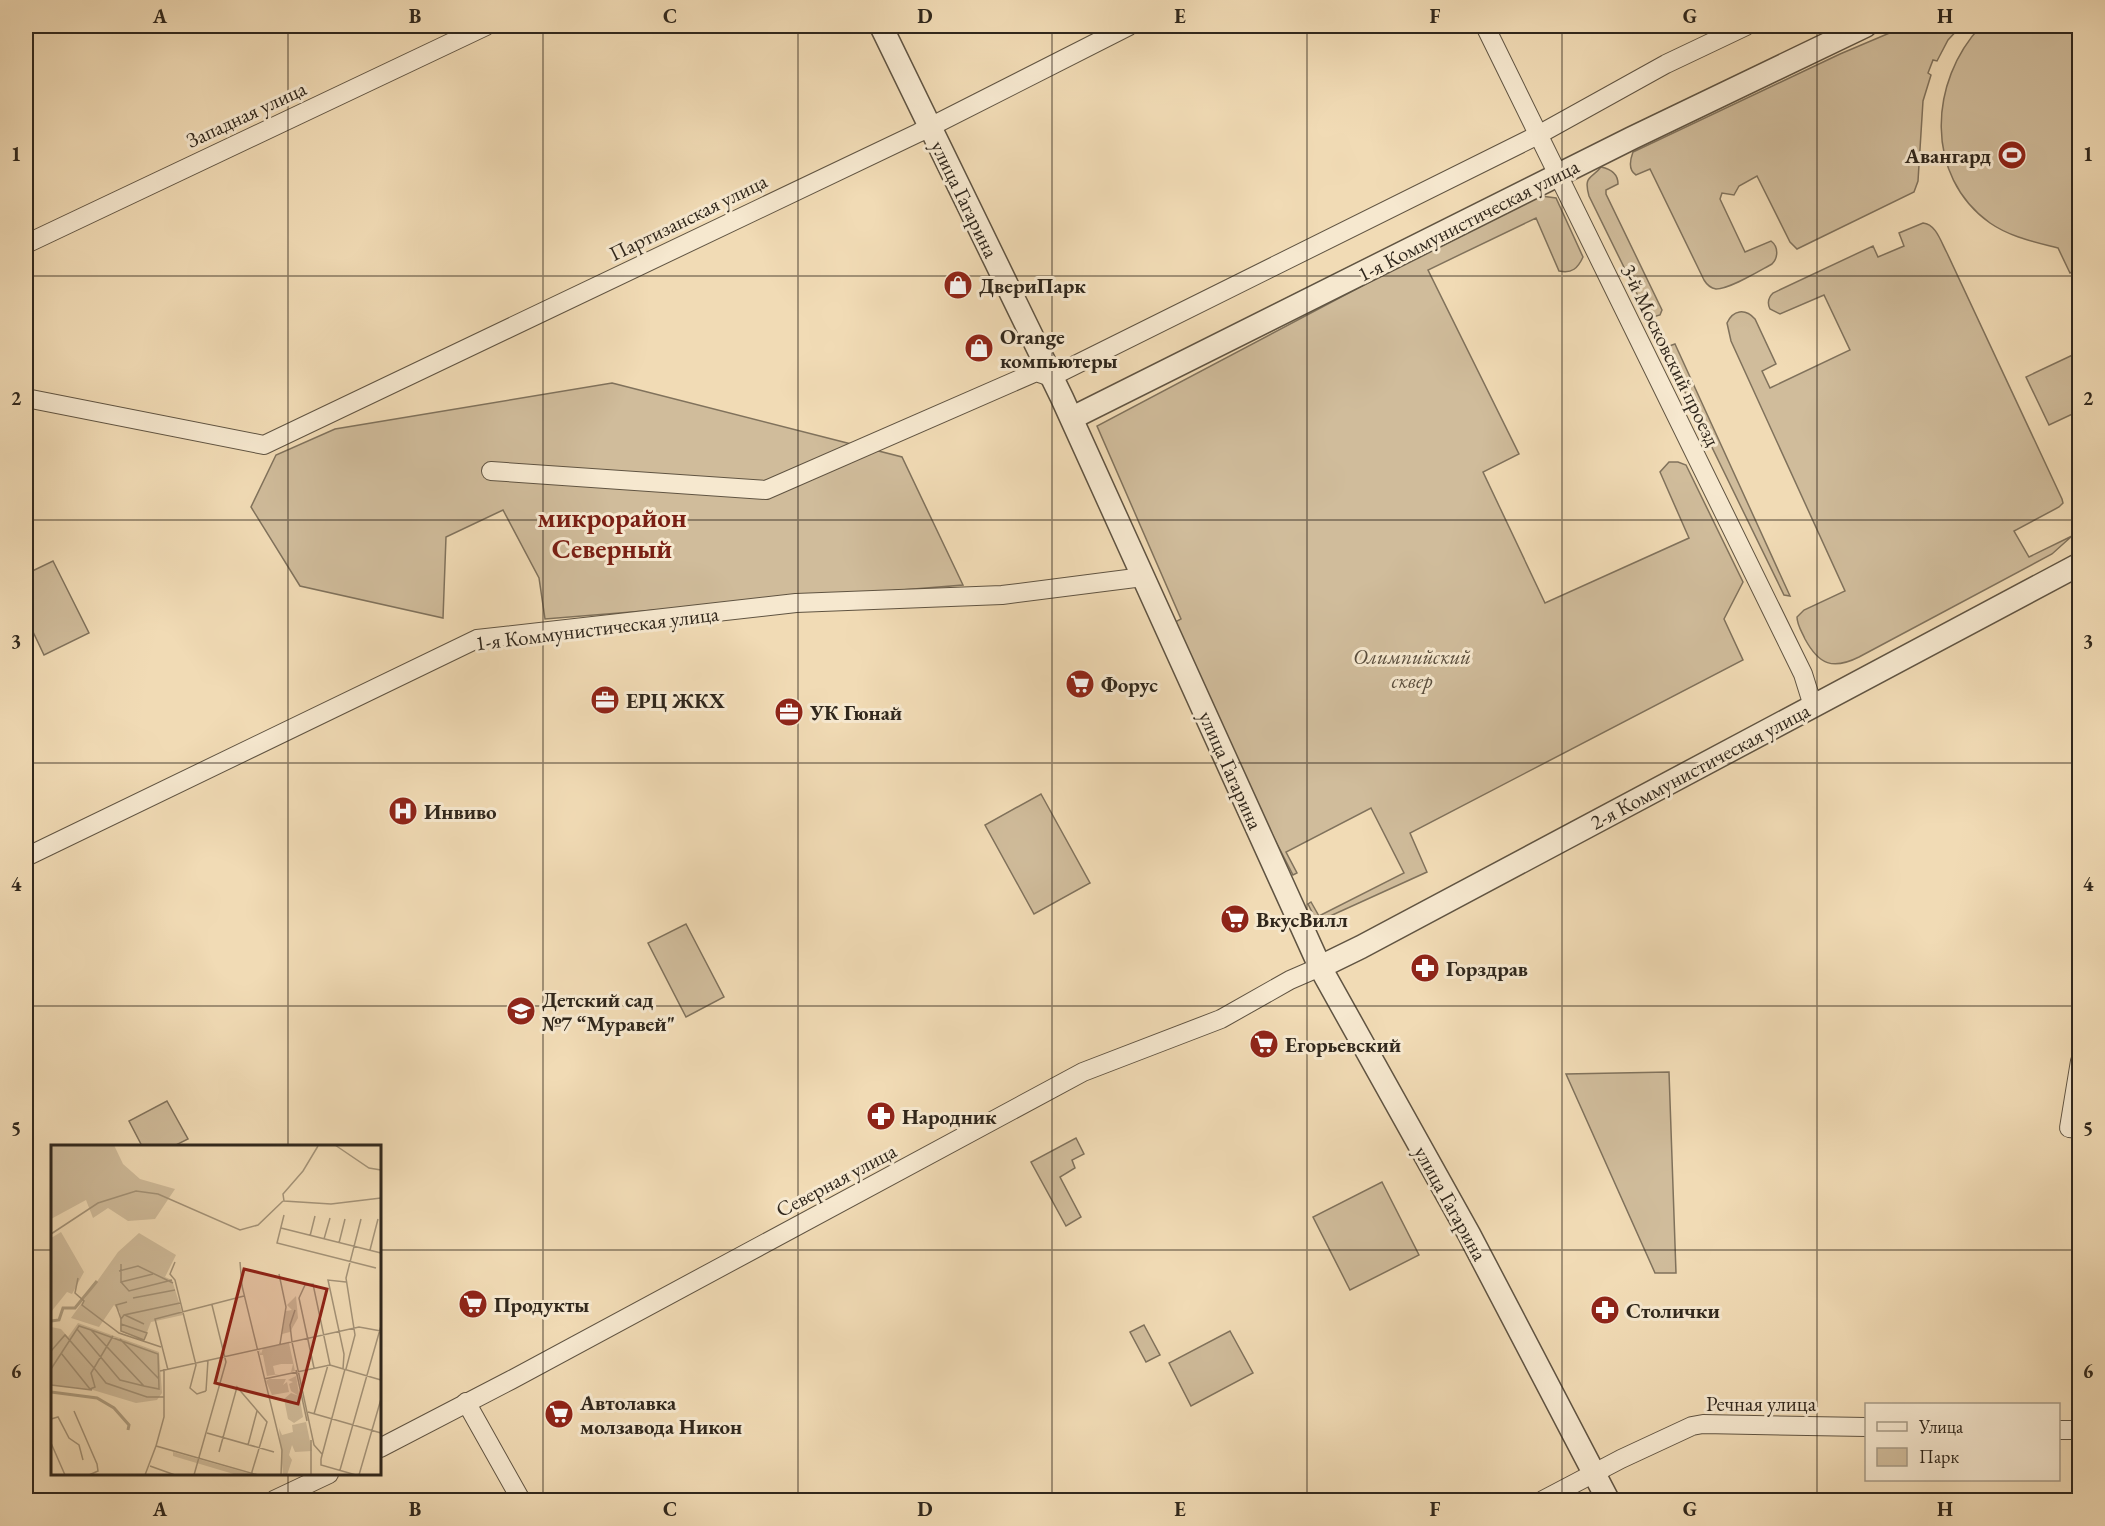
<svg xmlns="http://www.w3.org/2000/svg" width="2105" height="1526" viewBox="0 0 2105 1526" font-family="'EB Garamond',serif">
	<rect width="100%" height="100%" fill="#f1dbb5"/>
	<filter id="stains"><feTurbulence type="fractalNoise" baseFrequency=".00333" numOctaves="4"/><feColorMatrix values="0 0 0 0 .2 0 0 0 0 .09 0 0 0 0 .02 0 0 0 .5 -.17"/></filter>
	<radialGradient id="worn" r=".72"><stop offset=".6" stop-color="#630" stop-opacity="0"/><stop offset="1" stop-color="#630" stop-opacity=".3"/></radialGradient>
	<g fill="#d0bc9b" stroke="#80725c" stroke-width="1.5">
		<path d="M1906,26H1961L1948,40L1937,61L1933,60L1928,73L1931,75L1923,101L1918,181L1914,192L1797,249L1790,242L1757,176L1739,186L1734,195L1722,193L1720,199L1745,252L1771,241C1779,247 1778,258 1772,264C1759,271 1730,289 1716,289C1710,288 1707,285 1704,280L1650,169L1636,175C1628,170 1630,160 1633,152L1840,54Z"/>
		<path d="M1981,26H2079L2080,268L2070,273L2058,248C2035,242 2010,237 1990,223C1924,176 1929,81 1981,26Z"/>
		<path d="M1601,167C1611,169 1618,174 1618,184L1606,190V194L1662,310L1660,315L1653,317L1649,315L1643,306L1589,196C1583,175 1592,179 1601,167Z"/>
		<path d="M1541,196L1556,198L1583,257C1578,268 1572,274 1559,271L1536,218L1428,270L1519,454L1483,472L1545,603L1689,538L1660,472L1669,462H1678L1686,465L1743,582L1724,619L1743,660L1410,833L1427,872L1317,922L1308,904L1311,902L1319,916L1404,873L1371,808L1286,852L1297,873L1293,875L1166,627L1181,619L1097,426L1521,202Z"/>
		<path d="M1923,223C1936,224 1941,242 1947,253L2062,499L2063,503L2059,507L2014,531L2029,557L2072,536L2052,554L1859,657C1833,670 1819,665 1805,639C1802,632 1797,625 1797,617L1804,610L1845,591L1731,341L1727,323C1733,310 1745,308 1755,319L1776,364L1762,371L1770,388L1850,350L1824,295L1780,314L1770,309C1767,303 1768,298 1773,293L1873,246L1878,257L1904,246L1899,233Z"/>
		<polygon points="1675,344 1790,596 1784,595 1665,351 1666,347"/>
		<polygon points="2079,352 2079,411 2049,425 2026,377"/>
		<polygon points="612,383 902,457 963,585 545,619 539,578 503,510 446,537 443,618 300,586 251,507 276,455 335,429"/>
		<polygon points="53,561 89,633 44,655 26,617 26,574"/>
		<polygon points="1041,794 1090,883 1034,914 985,825"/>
		<polygon points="686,924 724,997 686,1017 648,943"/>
		<polygon points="1669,1072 1676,1273 1655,1273 1566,1074"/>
		<polygon points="167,1101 188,1139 174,1146 142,1146 129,1121"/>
		<polygon points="1076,1138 1084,1154 1072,1160 1075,1168 1060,1177 1081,1217 1066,1226 1031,1162"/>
		<polygon points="1382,1182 1419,1255 1350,1290 1313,1217"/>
		<polygon points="1144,1325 1160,1355 1146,1362 1130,1332"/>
		<polygon points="1230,1331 1253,1373 1191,1406 1169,1363"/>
	</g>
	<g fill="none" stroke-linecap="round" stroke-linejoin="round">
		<g stroke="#605442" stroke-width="20">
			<g id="minor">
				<polyline points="1485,26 1803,674 1813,706"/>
				<polyline points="26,244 486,26"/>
				<polyline points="26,398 264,445 918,133 1129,26"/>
				<polyline points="491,471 766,490 1036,372 1051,377 1538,135 1666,64 1746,26"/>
				<polyline points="26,857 477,639 796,603 1002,595 1143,577"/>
				<polyline points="2080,1061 2069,1128 2080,1129"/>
				<polyline points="466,1402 521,1500"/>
				<polyline points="2058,1430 2080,1430"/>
				<polyline points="380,1448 511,1380 1083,1072 1221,1019 1290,980 1320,967"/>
				<polyline points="274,1500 329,1474"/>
				<polyline points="1543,1500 1621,1459 1692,1426 1703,1424 1866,1427"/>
			</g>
		</g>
		<g stroke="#605442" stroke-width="25">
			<g id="tertiary">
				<polyline points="881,26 1062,398 1320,967 1469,1234 1608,1500"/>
				<polyline points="1072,418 1632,138 1865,26"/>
				<polyline points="1320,967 1361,947 2080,564"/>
			</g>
		</g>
		<use href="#minor" stroke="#f6e8cf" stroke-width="18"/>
		<use href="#tertiary" stroke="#f6e8cf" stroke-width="22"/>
	</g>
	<path fill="none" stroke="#30271c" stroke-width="1.5" stroke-opacity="0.55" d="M288,26V1146M543,26V1500M798,26V1500M1052,26V1500M1307,26V1500M1562,26V1500M1817,26V1500M26,276H2080M26,520H2080M26,763H2080M26,1006H2080M26,1250H52M380,1250H2080M288,1474V1500"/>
	<defs>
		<g id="stadium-disc" transform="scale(1.5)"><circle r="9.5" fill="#8f2418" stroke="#f6e8cf"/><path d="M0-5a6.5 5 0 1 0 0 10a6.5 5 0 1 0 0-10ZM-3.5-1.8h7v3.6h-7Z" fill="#fff"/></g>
		<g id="shop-disc" transform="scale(1.5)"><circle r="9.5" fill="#8f2418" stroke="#f6e8cf"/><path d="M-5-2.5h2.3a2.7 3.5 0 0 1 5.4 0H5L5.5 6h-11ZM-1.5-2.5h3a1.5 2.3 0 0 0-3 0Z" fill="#fff"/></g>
		<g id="supermarket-disc" transform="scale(1.5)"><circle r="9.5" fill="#8f2418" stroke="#f6e8cf"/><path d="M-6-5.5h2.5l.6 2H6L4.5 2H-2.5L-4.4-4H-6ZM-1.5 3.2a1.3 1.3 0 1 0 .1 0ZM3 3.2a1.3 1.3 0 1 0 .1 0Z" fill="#fff"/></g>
		<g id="office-disc" transform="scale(1.5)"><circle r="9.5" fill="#8f2418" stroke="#f6e8cf"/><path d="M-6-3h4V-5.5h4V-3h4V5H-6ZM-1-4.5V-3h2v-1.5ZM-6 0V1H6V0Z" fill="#fff"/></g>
		<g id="hospital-disc" transform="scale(1.5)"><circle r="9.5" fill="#8f2418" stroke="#f6e8cf"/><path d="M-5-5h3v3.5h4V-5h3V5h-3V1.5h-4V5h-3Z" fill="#fff"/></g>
		<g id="pharmacy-disc" transform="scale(1.5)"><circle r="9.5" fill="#8f2418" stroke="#f6e8cf"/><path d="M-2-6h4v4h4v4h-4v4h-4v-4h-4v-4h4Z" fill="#fff"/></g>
		<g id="school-disc" transform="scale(1.5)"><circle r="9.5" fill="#8f2418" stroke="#f6e8cf"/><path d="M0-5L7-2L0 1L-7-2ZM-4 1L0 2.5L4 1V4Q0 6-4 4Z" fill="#fff"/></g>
	</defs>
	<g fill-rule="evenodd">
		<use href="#stadium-disc" x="2012" y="155"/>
		<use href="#shop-disc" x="958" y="285"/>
		<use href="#shop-disc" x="979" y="348"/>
		<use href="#supermarket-disc" x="1080" y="684"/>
		<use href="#office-disc" x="605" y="700"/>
		<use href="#office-disc" x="789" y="712"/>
		<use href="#hospital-disc" x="403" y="811"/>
		<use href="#supermarket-disc" x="1235" y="919"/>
		<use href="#pharmacy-disc" x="1425" y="968"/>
		<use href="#school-disc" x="521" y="1011"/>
		<use href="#supermarket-disc" x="1264" y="1044"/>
		<use href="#pharmacy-disc" x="881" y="1116"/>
		<use href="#supermarket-disc" x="473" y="1304"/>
		<use href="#pharmacy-disc" x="1605" y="1310"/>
		<use href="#supermarket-disc" x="559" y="1414"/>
	</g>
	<g text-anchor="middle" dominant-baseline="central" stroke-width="6" stroke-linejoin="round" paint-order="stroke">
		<g font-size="21" fill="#30271c" stroke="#f6e8cf">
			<text transform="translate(246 114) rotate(-25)">Западная улица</text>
			<text transform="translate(965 199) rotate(64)">улица Гагарина</text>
			<text transform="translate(688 217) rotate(-26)">Партизанская улица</text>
			<text transform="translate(1468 220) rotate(-27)">1-я Коммунистическая улица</text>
			<text transform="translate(1671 355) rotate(64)">3-й Московский проезд</text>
			<text transform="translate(597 628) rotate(-7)">1-я Коммунистическая улица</text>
			<text transform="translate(1700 766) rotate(-28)">2-я Коммунистическая улица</text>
			<text transform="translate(1231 770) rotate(66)">улица Гагарина</text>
			<text transform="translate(836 1180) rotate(-28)">Северная улица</text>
			<text transform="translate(1451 1203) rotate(61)">улица Гагарина</text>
			<text x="1761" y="1403">Речная улица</text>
		</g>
		<g font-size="21" font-weight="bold" fill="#30271c" stroke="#f6e8cf" text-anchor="start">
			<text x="1991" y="155" text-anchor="end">Авангард</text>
			<text x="979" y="285">ДвериПарк</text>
			<text x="1000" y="336">Orange<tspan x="1000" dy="24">компьютеры</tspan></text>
			<text x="1101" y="684">Форус</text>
			<text x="626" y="700">ЕРЦ ЖКХ</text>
			<text x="810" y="712">УК Гюнай</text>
			<text x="424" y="811">Инвиво</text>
			<text x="1256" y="919">ВкусВилл</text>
			<text x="1446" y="968">Горздрав</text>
			<text x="542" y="999">Детский сад<tspan x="542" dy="24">№7 “Муравей"</tspan></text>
			<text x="1285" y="1044">Егорьевский</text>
			<text x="902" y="1116">Народник</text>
			<text x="494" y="1304">Продукты</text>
			<text x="1626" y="1310">Столички</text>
			<text x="580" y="1402">Автолавка<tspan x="580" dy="24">молзавода Никон</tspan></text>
		</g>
		<g font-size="21" font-style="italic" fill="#584c3c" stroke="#f6e8cf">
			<text x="1412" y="656">Олимпийский<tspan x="1412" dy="24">сквер</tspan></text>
		</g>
		<g font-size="27" font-weight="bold" fill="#7a1f14" stroke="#f6e8cf">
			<text x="612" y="517">микрорайон<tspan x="612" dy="31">Северный</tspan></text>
		</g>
	</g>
	<g transform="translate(51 1145)">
		<rect width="330" height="330" fill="#f1dbb5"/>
		<path d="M0,0H63L72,19L89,34L124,44L104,74L77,76L57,63L42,73L35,55L0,74ZM10,87L33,127L21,149L16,147L0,167V93ZM88,88L125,110L114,132L121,135L132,170L100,177L93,195L69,186V167L63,160L48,182L20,173L67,107ZM245,151L247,173L239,187L231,189L235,166L241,165L236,160ZM27,178L108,207L111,248L106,255L85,258L42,245L0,240V182L10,184L17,192ZM238,198L244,226L240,227L242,219H230L222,221L224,229H228L216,231L212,210H209L208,204L210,209L212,203ZM245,231L252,272L243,278L237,274L233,254L240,248L248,251L240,246L238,239L242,237L237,235ZM218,234H235L232,240L236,237L238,247L221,250L215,236ZM255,277L261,306L244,307L241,300L238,310L241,315L236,330H232L228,283L231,290L242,287L241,280ZM122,307L204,330H186L122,311Z" fill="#d0bc9b"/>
		<path fill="none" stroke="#af9e81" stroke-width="3" d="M0,176L8,175L12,163H24L46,136M0,247L46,253L63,263L78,280L77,285"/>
		<path fill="none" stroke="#a49378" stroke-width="1.5" d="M284,0L318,23L330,25M267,1L252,26L232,49L233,56L280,59L330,53M233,70L226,98L325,123M230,83L330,108M0,89L47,58L85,46L107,49L189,85L207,80L232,56M259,91L264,71M273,94L279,73M288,98L294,74M319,105L327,74M124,117L119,129L124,135L145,220L139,243L146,249L155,246M189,117L191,141L231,305L230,330M70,119V137L102,129M68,126L87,121L122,138M228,129L235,162L229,199M27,133L24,148L33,156L31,160L68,188L110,202M70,137L78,146L121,135M82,153L124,145M244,165L239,180L241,197L263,300L271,309M74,170L93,179M70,174L65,160L76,157M70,179L96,188L93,195L70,186V174L73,170L129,158M26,184L69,235L93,241M62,191L43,223L55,238L96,252H113M69,194L108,234M0,206L14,190L43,223L40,228L44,242L39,244L10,208M263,223L248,153L254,140L262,139L279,220M0,224L28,181L40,185L93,241L108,244L107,209L40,185M292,224L293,209L277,135L295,137M295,224L304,190L295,133L310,74M117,225L104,174L193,151M245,225L256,276M109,226L308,182L330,186M213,234L279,220L330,235M0,240L41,245M155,246L157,215M23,266L46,319L47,326L38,330M257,267L330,288M263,269L277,220M0,274L7,272L18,293L28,300L32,315M156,288L223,307M260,295V330M0,298L14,330M197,300L206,266M105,301L113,272V224M168,307L186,242L216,277L200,330M270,314L294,224M270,314V320L305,330M99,321L124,330M289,325L330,181M94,330L105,301L207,330M143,330L175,217L161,160M308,330L330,254"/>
		<path fill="#8f2418" fill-opacity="0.15" stroke="#8f2418" stroke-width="3" d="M193,124L276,144L247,259L164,238Z"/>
		<rect width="330" height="330" fill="none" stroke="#30271c" stroke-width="3"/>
	</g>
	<rect width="2105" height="1526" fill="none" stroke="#f1dbb5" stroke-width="66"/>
	<rect x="1865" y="1403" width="195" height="78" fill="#f6e8cf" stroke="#a79b87" stroke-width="1.5"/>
	<rect x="1877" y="1422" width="30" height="9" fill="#f6e8cf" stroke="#a79b87" stroke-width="1.5"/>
	<text x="1919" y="1433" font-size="18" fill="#30271c">Улица</text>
	<rect x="1877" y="1448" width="30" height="18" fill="#d0bc9b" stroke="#a79b87" stroke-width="1.5"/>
	<text x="1919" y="1463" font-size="18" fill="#30271c">Парк</text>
	<rect x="33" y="33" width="2039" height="1460" fill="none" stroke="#30271c" stroke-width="2"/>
	<g font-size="20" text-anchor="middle" font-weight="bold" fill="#30271c">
		<text x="160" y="23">A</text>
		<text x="415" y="23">B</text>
		<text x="670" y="23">C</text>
		<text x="925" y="23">D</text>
		<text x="1180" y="23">E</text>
		<text x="1435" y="23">F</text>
		<text x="1690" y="23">G</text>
		<text x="1945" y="23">H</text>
		<text x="16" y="161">1</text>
		<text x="2088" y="161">1</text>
		<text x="16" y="405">2</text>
		<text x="2088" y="405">2</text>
		<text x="16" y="648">3</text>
		<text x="2088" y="648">3</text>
		<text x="16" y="891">4</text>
		<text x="2088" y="891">4</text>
		<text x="16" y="1135">5</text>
		<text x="2088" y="1135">5</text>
		<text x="16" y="1378">6</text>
		<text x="2088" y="1378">6</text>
		<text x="160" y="1516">A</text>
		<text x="415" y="1516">B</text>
		<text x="670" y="1516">C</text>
		<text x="925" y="1516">D</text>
		<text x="1180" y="1516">E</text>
		<text x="1435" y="1516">F</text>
		<text x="1690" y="1516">G</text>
		<text x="1945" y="1516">H</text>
	</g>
	<rect width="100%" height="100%" filter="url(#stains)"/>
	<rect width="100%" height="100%" fill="url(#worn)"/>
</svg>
